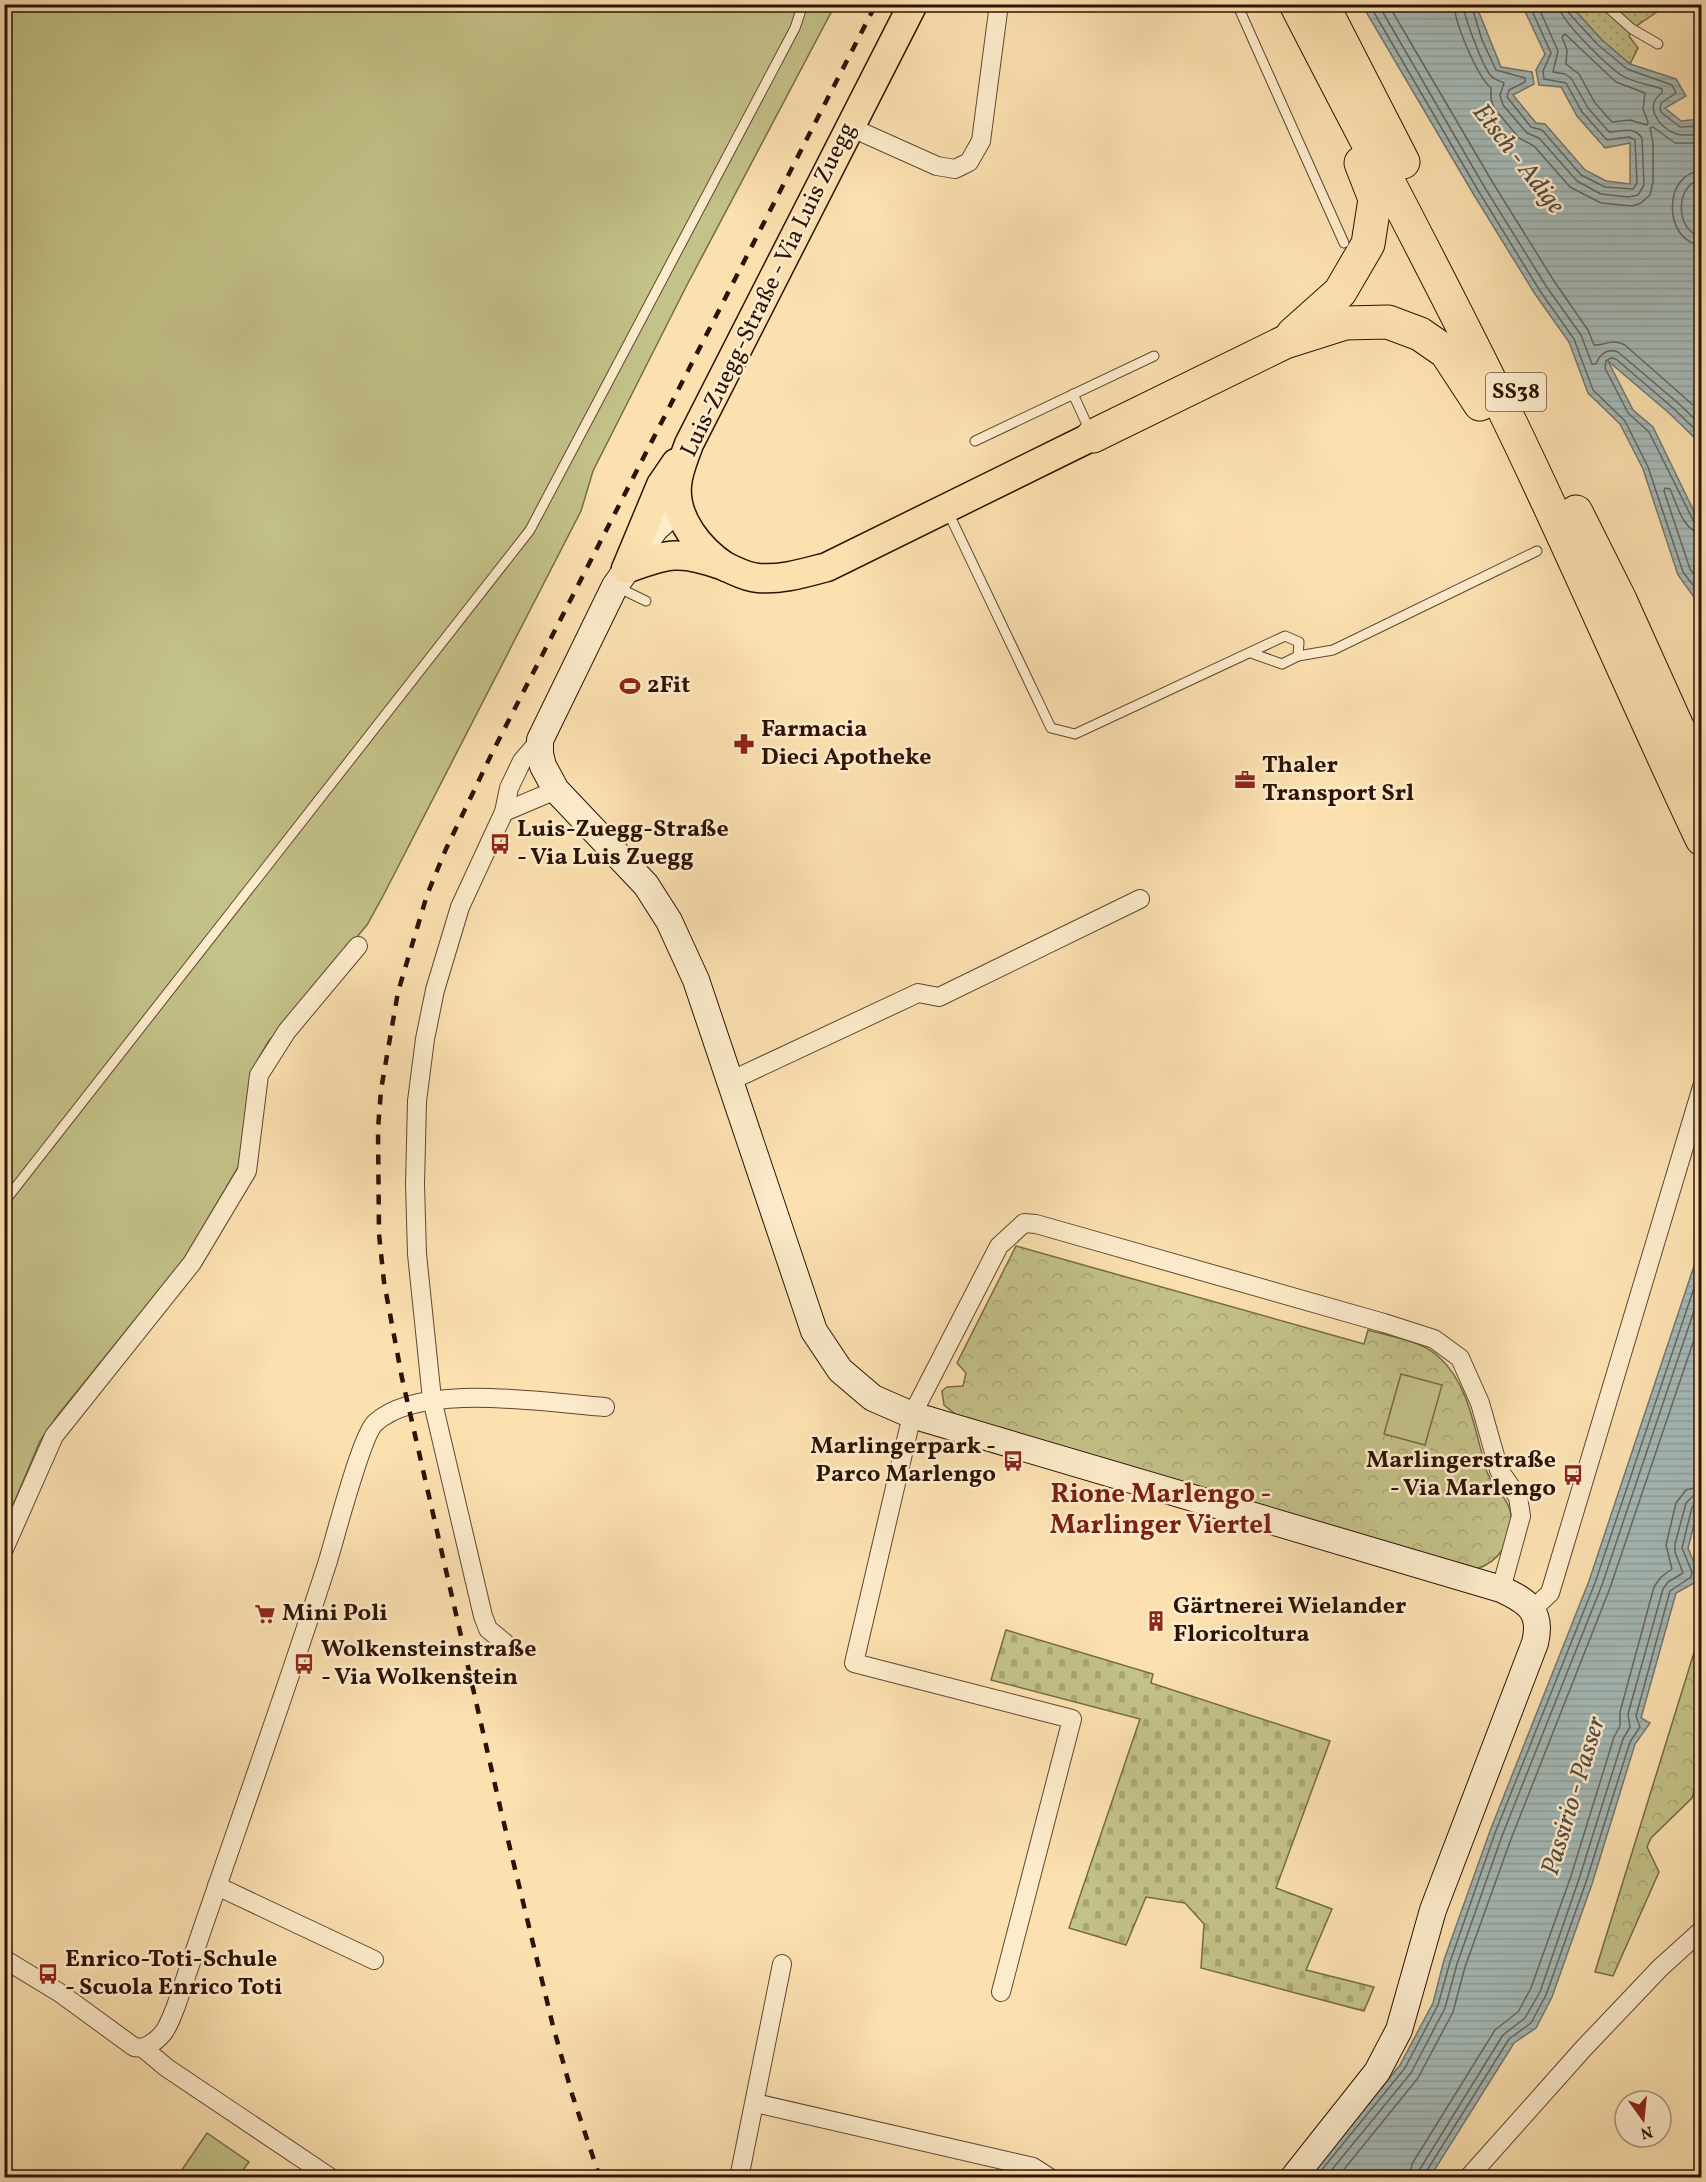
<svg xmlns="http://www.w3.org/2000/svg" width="1706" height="2182" viewBox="0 0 1706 2182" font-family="Vollkorn,serif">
	<defs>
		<pattern id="grass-dots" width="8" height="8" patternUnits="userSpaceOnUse" patternTransform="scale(1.5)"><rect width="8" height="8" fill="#c3c288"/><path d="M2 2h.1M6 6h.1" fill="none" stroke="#a8a674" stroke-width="1.8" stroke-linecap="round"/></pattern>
		<pattern id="cemetery-stones" width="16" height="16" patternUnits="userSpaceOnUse" patternTransform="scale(1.5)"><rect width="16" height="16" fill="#c3c288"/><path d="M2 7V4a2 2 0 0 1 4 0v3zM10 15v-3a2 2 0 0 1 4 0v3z" fill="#a8a674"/></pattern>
		<pattern id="park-crowns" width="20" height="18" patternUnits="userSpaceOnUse" patternTransform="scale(1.5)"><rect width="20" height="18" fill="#c3c288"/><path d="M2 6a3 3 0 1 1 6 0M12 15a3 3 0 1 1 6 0" fill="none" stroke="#a8a674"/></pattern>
		<pattern id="water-rules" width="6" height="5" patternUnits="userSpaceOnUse" patternTransform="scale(1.5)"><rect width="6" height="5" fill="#a5bab7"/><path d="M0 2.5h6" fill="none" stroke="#8e9f9c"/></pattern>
	</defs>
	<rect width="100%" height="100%" fill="#fce1b0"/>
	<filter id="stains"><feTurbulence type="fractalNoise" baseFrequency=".00333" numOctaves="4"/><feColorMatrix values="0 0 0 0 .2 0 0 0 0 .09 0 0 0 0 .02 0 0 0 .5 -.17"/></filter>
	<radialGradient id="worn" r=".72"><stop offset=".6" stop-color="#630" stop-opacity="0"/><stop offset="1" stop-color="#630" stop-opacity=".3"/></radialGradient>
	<polygon fill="url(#grass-dots)" stroke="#786a46" stroke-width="1.5" points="1570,5 1667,5 1632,29 1629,36 1638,48 1630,64 1602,40"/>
	<polygon fill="url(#cemetery-stones)" stroke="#786a46" stroke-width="1.5" points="1006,1630 1153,1674 1151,1683 1330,1741 1276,1888 1332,1909 1306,1970 1374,1987 1364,2011 1201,1968 1204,1924 1185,1903 1146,1897 1126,1945 1069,1928 1140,1719 991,1680"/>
	<g fill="url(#park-crowns)" stroke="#786a46" stroke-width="1.5">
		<path d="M1016,1246L1364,1344L1368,1330C1391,1337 1422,1340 1440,1358C1466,1382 1473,1421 1482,1454C1484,1461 1485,1470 1489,1476C1495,1491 1510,1499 1511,1516C1513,1541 1499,1562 1476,1569L952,1417L954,1413L944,1405L942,1391L947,1387L963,1386L966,1373L957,1363Z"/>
		<polygon points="1701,1630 1701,1766 1692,1798 1651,1838 1647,1847 1659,1872 1613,1976 1595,1972"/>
	</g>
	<g fill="#c3c288" stroke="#786a46" stroke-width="1.5">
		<polygon points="5,5 835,5 687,285 593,471 581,511 383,896 367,925 268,1042 253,1068 240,1164 187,1255 58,1415 40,1441 5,1524"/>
		<polygon points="1401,1374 1442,1385 1425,1445 1384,1434"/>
		<polygon points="207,2133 249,2162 238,2177 177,2177"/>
	</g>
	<g fill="url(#water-rules)" stroke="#757770" stroke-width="1.5">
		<polygon points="1362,5 1476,5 1501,67 1532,72 1534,84 1513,95 1536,123 1545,124 1585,170 1606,181 1630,184 1630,143 1605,148 1577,116 1561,87 1539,85 1536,70 1545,54 1522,5 1570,5 1602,40 1630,64 1676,79 1686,96 1665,108 1681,121 1701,119 1701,187 1694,206 1702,227 1701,444 1669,413 1608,361 1633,410 1653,427 1701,526 1701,607 1678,575 1643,469 1620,424 1588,393 1569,342 1535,294 1474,195"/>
		<polygon points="1701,1245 1702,1507 1698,1509 1688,1548 1698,1572 1696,1582 1676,1593 1641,1718 1650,1723 1635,1744 1592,1884 1552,1997 1536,2028 1514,2043 1430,2177 1308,2178 1400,2065 1433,2003 1444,1960 1490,1831 1589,1581"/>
	</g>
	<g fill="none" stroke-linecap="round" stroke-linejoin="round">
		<g stroke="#69665e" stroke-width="1.5">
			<polyline points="1369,4 1479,192 1540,291 1574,339 1593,390 1625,421 1648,467 1683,572 1702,597"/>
			<path d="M1378,4L1485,188L1546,286L1581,335L1592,364H1596C1600,354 1607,348 1618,352L1678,403L1702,426"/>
			<path d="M1388,4L1493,183L1554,281L1588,330L1594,345C1605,346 1611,338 1625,345L1702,413"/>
			<path d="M1454,4C1455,24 1477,76 1491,88V99L1494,108L1519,138L1534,146L1570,187L1601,203L1632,206L1641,203L1650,195L1653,182V143L1650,128L1653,127L1675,143H1702"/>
			<path d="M1463,4C1464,17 1483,67 1491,76C1495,80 1500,81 1504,83L1500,95L1503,105L1527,133L1539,138L1577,181L1601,194L1628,197L1638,195L1644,185L1642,138C1633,125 1622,132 1609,132L1588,108L1571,78L1565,74L1553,72L1558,51L1537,4"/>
			<polyline points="1471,4 1482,40 1496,70 1525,78 1525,82 1509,90 1507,97 1531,127 1542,130 1581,175 1605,187 1633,189 1637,183 1635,140 1629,137 1607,140 1582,112 1566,83 1544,79 1543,71 1551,53 1529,4"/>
			<path d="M1558,4C1559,20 1607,65 1621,75C1633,83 1649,84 1662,89V93C1643,106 1659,127 1676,134C1684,136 1694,135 1702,134"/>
			<polyline points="1566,4 1567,11 1597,44 1627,69 1672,85 1676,93 1661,103 1660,109 1662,113 1680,127 1702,126"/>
			<polygon points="1565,34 1616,82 1645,93 1643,109 1648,122 1647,125 1630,120 1612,122 1595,103 1579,74 1566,64 1567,50 1562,37"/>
			<path d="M1702,171C1662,172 1663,243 1702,245"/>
			<path d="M1702,180C1674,182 1675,234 1702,236"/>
			<polyline points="1702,436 1673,408 1616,359 1611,358 1606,361 1605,368 1628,413 1649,432 1694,522 1702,526"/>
			<path d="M1702,533C1683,532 1677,504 1670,489L1665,488L1664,491L1690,569L1702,585"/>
			<polyline points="1315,2178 1405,2068 1438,2005 1450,1962 1495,1833 1595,1583 1702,1264"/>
			<polyline points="1325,2178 1411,2073 1445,2008 1457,1964 1502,1836 1602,1585 1702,1287"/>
			<polyline points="1337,2178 1418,2078 1453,2012 1465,1967 1511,1839 1610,1588 1702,1316"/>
			<polyline points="1409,2178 1412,2164 1495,2030 1518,2012 1531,1988 1571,1876 1614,1737 1620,1726 1620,1712 1654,1587 1661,1577 1672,1569 1666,1545 1676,1503 1686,1490 1702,1486"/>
			<polyline points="1418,2178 1420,2169 1503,2035 1525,2018 1540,1992 1579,1879 1623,1739 1630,1727 1628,1714 1663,1589 1668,1582 1683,1573 1675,1552 1675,1544 1686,1503 1693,1496 1702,1495"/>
			<polyline points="1425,2178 1426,2172 1509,2039 1531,2023 1546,1995 1586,1882 1630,1742 1640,1727 1636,1716 1670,1591 1691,1577 1692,1572 1682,1548 1692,1507 1697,1503 1702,1502"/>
		</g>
		<g stroke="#614630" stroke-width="11">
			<g id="lane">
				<polyline points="1237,4 1344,243"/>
				<polyline points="1604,4 1632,29 1658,44"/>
				<polyline points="1073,394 1090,431"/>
				<polyline points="975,441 1154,356"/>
				<polyline points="947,510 1051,728 1075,734 1285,636 1299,642 1298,656 1282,664 1251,653"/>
				<polyline points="617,587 646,601"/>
				<polyline points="1298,656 1333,650 1537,551"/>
				<polyline points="4,1202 530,530 795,28 803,4"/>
			</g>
		</g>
		<g stroke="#614630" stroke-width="20">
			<g id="street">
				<polyline points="850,127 937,166 955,169 969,162 981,141 999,4"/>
				<polyline points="504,812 556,790"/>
				<polyline points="728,1082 918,993 939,997 1140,899"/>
				<polyline points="4,1549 54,1436 192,1263 247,1171 259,1075 287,1031 358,946"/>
				<polyline points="1532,1610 1550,1593 1702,1087"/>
				<polyline points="505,1643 488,1629 483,1616 432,1399 417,1254 415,1184 417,1101 425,1039 435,990 460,907 504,812 509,788 522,761 540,740"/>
				<polyline points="217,1886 374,1960"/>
				<polyline points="4,1959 60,1993 134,2047 143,2048 167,2068 331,2178"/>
				<polyline points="1001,1992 1072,1719 854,1663 912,1415 999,1246 1024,1223 1036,1224 1384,1323 1434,1339 1460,1358 1480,1403 1499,1470 1518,1497 1521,1516 1501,1589"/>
				<path d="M143,2048C165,2038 168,2026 176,2006C226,1858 279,1712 327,1564C335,1539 361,1436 375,1423C419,1381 548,1403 605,1407"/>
				<polyline points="755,2103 1033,2167 1050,2178"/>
				<polyline points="739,2178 782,1964"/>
				<polyline points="1468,2178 1583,2049 1660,1968 1702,1930"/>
			</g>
		</g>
		<g stroke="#2d1205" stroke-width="28">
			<path id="secondary" d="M679,507L655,529L615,586L540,740V754L543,766L556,790L646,885L669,921L696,980L814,1331L840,1370L867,1393L873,1398L912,1415L1501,1589C1527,1601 1543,1611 1535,1643L1433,1910L1399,2030L1377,2072L1293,2178"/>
		</g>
		<g stroke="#2d1205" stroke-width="31">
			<g id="primary">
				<path d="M726,567C700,550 674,519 677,485C678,471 684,458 689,444L913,4"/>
				<path d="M626,569C668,553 681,550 724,566C736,571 745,577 758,578C782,580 804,573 827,567L1093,436"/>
				<polyline points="626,569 661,485 676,463"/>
			</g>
		</g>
		<g stroke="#2d1205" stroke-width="35">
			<g id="highway">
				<path d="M1296,4C1367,143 1441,279 1509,420C1576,558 1636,700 1702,839"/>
				<polyline points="1322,4 1403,162"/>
				<polyline points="1293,334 1340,292 1368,244 1375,199 1361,163"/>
				<polyline points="1093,436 1285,342 1345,323 1388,322 1420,334 1446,352 1480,404"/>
				<polyline points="1576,512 1620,600 1702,782"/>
			</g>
		</g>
		<use href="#lane" stroke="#fdeccc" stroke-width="9"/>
		<use href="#street" stroke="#fdeccc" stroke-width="18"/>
		<use href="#secondary" stroke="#fdeccc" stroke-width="26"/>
		<use href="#primary" stroke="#fce1b0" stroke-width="28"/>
		<use href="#highway" stroke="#fce1b0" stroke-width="33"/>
		<polyline stroke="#2d1205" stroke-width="4.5" stroke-dasharray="10 10" stroke-linecap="butt" points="600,2178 572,2094 553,2026 501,1811 402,1378 384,1282 379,1234 378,1129 381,1090 398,992 427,895 446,849 492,753 876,4"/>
	</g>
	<defs>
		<g id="stadium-bare" transform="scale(1.62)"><path d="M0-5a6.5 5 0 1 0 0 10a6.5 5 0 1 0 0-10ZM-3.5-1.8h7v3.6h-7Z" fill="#8f2418" stroke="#fdeccc" stroke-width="2.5" paint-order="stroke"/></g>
		<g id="pharmacy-bare" transform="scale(1.62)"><path d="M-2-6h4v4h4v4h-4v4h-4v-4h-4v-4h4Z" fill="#8f2418" stroke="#fdeccc" stroke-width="2.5" paint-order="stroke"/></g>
		<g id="office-bare" transform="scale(1.62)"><path d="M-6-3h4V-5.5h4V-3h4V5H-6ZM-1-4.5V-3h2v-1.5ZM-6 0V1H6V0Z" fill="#8f2418" stroke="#fdeccc" stroke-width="2.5" paint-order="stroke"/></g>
		<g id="bus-bare" transform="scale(1.62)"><path d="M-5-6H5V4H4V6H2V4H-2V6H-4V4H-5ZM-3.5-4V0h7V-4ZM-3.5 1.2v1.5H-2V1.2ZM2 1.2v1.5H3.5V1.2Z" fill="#8f2418" stroke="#fdeccc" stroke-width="2.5" paint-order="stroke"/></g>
		<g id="supermarket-bare" transform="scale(1.62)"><path d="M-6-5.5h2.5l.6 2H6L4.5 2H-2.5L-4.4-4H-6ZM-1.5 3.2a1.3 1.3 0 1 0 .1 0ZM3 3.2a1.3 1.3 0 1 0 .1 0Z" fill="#8f2418" stroke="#fdeccc" stroke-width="2.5" paint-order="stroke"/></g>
		<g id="building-bare" transform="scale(1.62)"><path d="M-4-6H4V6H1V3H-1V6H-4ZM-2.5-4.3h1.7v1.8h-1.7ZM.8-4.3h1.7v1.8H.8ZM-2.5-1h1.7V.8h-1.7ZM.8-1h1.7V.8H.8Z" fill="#8f2418" stroke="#fdeccc" stroke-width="2.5" paint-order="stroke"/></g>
	</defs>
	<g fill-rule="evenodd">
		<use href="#stadium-bare" x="630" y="686"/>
		<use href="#pharmacy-bare" x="744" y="744"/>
		<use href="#office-bare" x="1245" y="780"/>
		<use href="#bus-bare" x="500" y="844"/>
		<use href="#bus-bare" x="1013" y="1461"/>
		<use href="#bus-bare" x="1573" y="1475"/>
		<use href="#supermarket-bare" x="265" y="1614"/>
		<use href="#building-bare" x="1156" y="1621"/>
		<use href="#bus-bare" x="304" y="1664"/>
		<use href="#bus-bare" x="48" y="1974"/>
	</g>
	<g text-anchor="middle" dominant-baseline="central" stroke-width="5" stroke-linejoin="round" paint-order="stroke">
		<rect fill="#fdeccc" stroke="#6b5341" stroke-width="1.5" x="1486" y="373" width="60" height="38" rx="4.5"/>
		<g font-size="22" font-weight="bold" fill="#2d1205">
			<text x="1516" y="392">SS38</text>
		</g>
		<g font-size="24" fill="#2d1205" stroke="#fdeccc">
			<text transform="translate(769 290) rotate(-64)">Luis-Zuegg-Straße - Via Luis Zuegg</text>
		</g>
		<g font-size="24" font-weight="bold" fill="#2d1205" stroke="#fdeccc" text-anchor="start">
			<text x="647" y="686">2Fit</text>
			<text x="761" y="730">Farmacia<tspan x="761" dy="28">Dieci Apotheke</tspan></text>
			<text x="1262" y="766">Thaler<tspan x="1262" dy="28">Transport Srl</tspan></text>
			<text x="517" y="830">Luis-Zuegg-Straße<tspan x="517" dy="28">- Via Luis Zuegg</tspan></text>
			<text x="996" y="1447" text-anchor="end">Marlingerpark -<tspan x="996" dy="28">Parco Marlengo</tspan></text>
			<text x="1556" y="1461" text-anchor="end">Marlingerstraße<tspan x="1556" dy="28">- Via Marlengo</tspan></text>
			<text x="1173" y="1607">Gärtnerei Wielander<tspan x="1173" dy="28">Floricoltura</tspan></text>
			<text x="282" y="1614">Mini Poli</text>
			<text x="321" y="1650">Wolkensteinstraße<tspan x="321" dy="28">- Via Wolkenstein</tspan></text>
			<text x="65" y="1960">Enrico-Toti-Schule<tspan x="65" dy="28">- Scuola Enrico Toti</tspan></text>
		</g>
		<g font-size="26" font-style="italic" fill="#574d43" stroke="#fdeccc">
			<text transform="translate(1518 159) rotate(52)">Etsch - Adige</text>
			<text transform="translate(1574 1796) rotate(-73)">Passirio - Passer</text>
		</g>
		<g font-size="27" font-weight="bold" fill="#7a1f14" stroke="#fdeccc">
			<text x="1161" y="1495">Rione Marlengo -<tspan x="1161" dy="31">Marlinger Viertel</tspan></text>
		</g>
	</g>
	<rect width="1706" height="2182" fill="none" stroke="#fce1b0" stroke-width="24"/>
	<rect x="6" y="6" width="1694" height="2170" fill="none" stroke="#2d1205" stroke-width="3"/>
	<rect x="12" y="12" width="1682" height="2158" fill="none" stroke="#2d1205" stroke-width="1.5"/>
	<g transform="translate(1643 2119) rotate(165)"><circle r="28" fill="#fdeccc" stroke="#aa957c" stroke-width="1.5"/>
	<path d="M0-4.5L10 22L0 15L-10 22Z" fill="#8f2418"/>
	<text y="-9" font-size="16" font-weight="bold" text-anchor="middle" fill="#2d1205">N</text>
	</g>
	<rect width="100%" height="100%" filter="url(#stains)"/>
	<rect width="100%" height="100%" fill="url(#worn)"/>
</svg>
